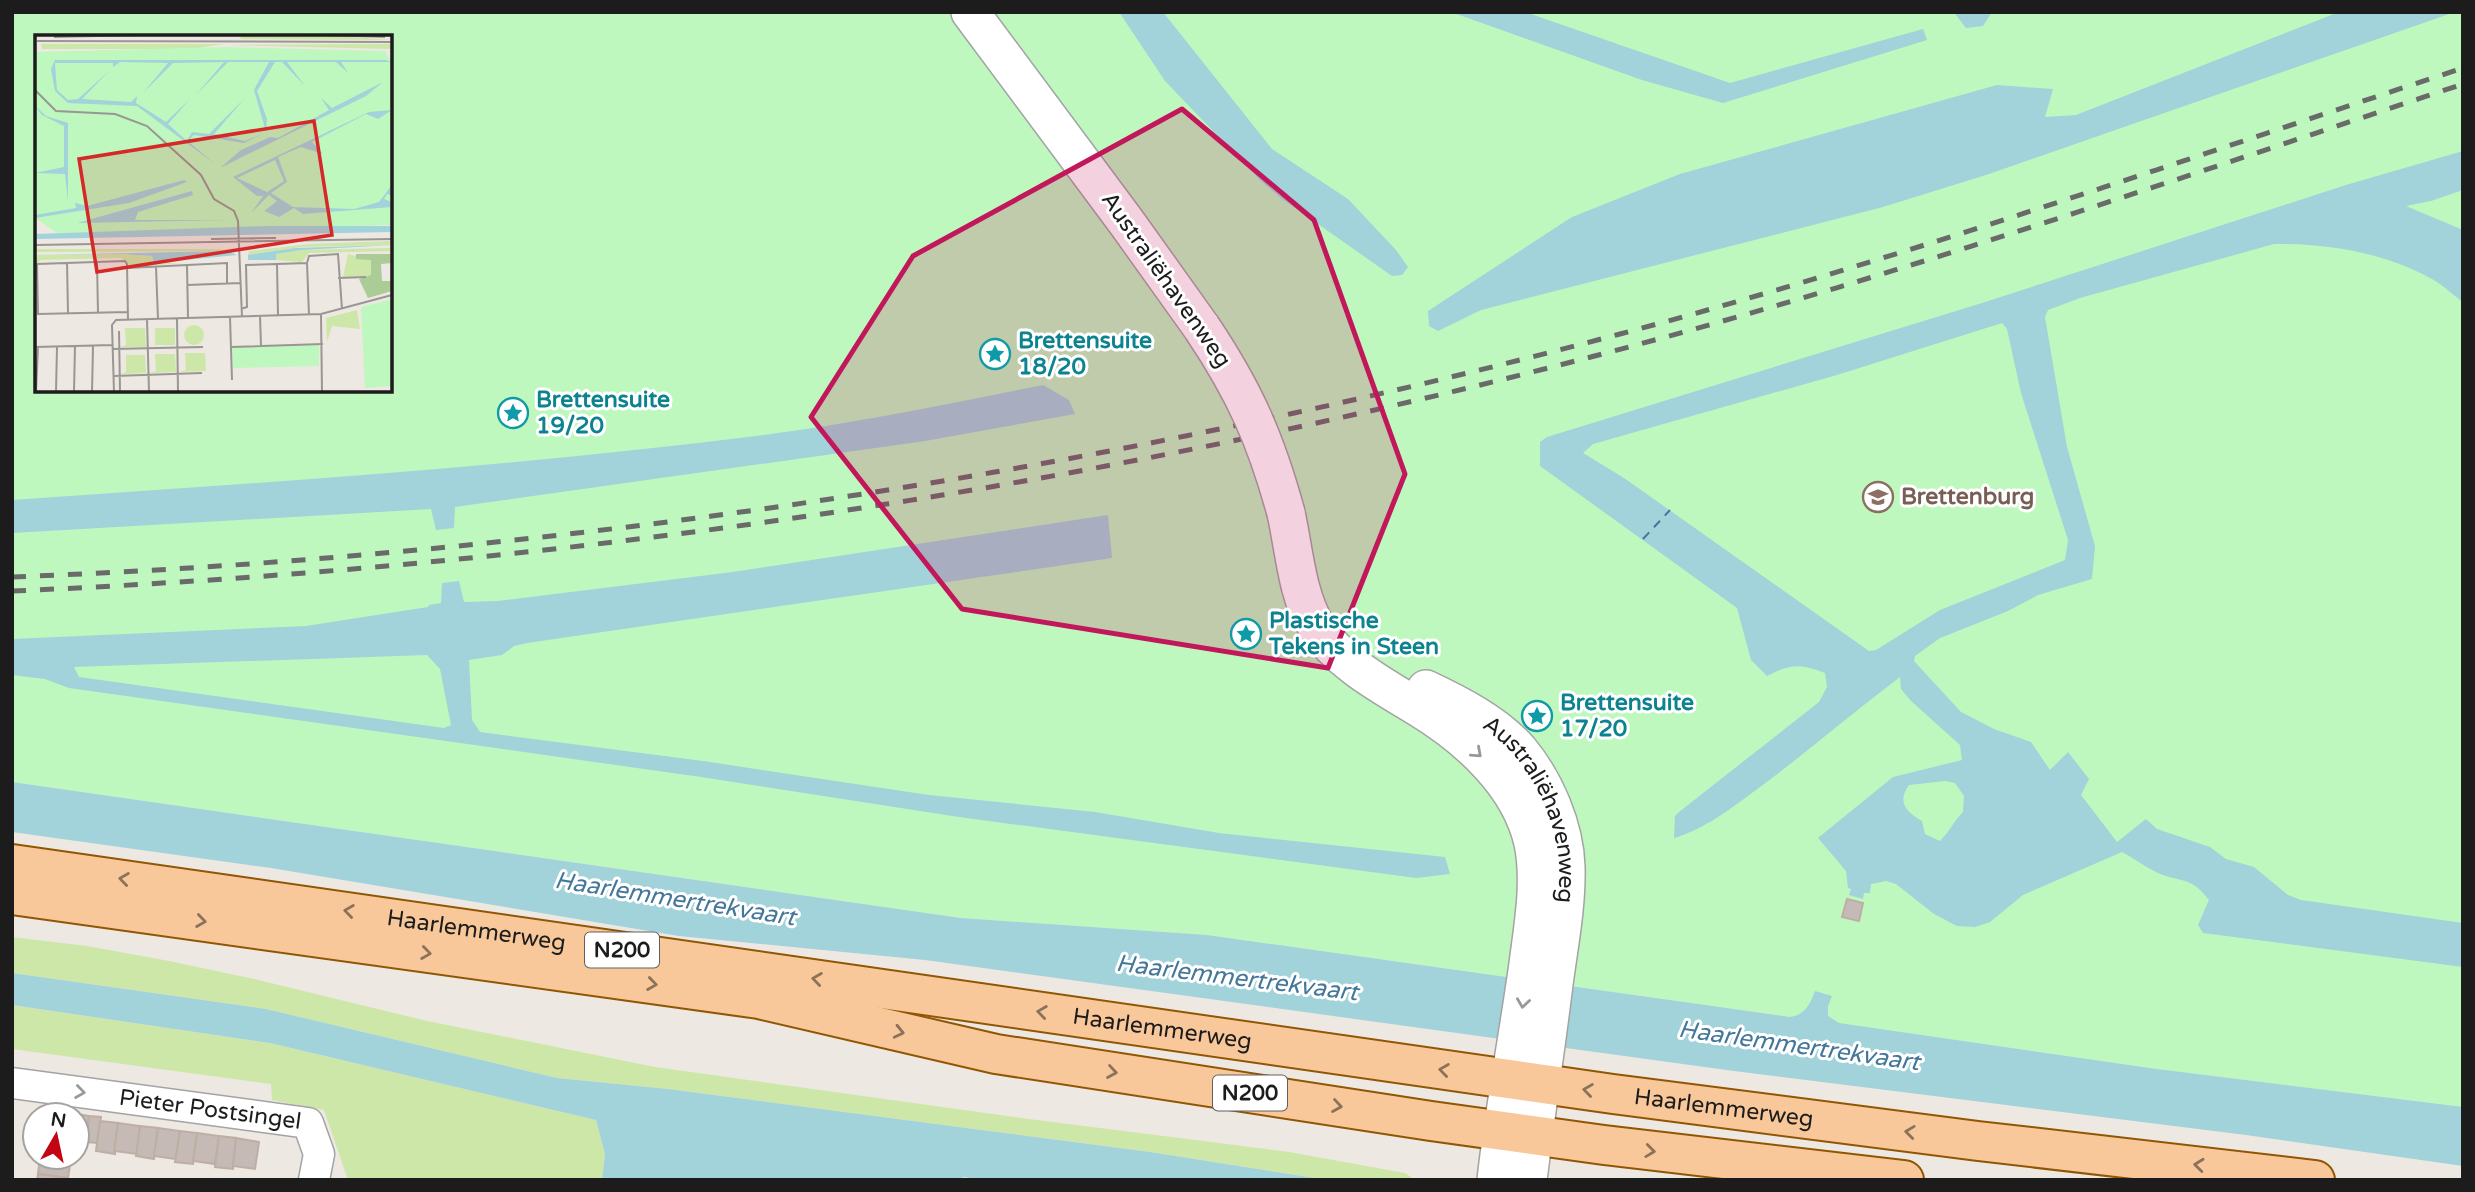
<svg xmlns="http://www.w3.org/2000/svg" width="2475" height="1192" viewBox="0 0 2475 1192" font-family="'Varela Round',sans-serif">
	<rect width="100%" height="100%" fill="#ede8e2"/>
	<g fill="#cce7a8">
		<polygon points="12,937 87,946 169,961 254,979 427,1021 655,1067 1029,1119 1289,1152 1405,1173 1415,1180 1327,1180 1150,1152 668,1089 557,1078 266,1009 12,973"/>
		<polygon points="12,1005 270,1043 596,1120 605,1154 602,1180 348,1180 324,1110 272,1100 271,1084 12,1049"/>
	</g>
	<path fill="#bef8be" fill-rule="evenodd" d="M12,12H2463V1107L2157,1069L1838,1023L1828,1016V1006L1816,991C1810,1003 1806,1015 1791,1017L1207,935L961,918L12,782ZM37,37H390V390H37Z"/>
	<g fill="#a2d2da" fill-rule="evenodd">
		<polygon points="1119,12 1163,12 1272,149 1348,199 1396,250 1408,267 1402,275 1392,276 1281,198 1260,180 1165,81"/>
		<polygon points="1451,12 1525,12 1730,83 1923,29 1927,40 1723,103 1642,80"/>
		<polygon points="1956,12 1992,12 1983,26 1966,28 1956,15"/>
		<polygon points="2339,12 2455,12 1989,174 1883,207 1481,310 1438,331 1429,326 1428,311 1572,217 1680,174 1997,85 2053,89 2045,117 2076,115"/>
		<path d="M2463,151V190L2431,201L2406,206L2463,230V302C2453,295 2443,285 2432,279C2386,253 2327,243 2274,244L2080,298L2048,310L2045,317L2067,447L2095,546L2092,579L2038,595L2008,611L1940,638L1915,656L1914,661L1961,712L1994,729L2031,742L2050,770L2068,752L2089,779L2081,795L2117,842L2146,819L2157,829L2210,847L2226,859L2254,867L2288,895L2301,900L2463,923V967L2203,933L2198,925L2209,900C2189,874 2181,884 2156,872C2144,866 2133,858 2122,852L2023,895L1990,922L1975,927L1957,926L1934,914L1896,884L1886,881L1871,884L1870,893H1864L1863,899L1849,895L1851,889L1848,888L1846,871L1818,838L1893,777L1962,760L1960,745L1911,701L1901,689L1900,677C1851,714 1805,754 1756,790C1730,809 1705,829 1674,838L1675,816L1679,812L1819,702L1827,687L1825,673C1800,663 1790,664 1767,676L1751,660L1737,608L1540,466V442L1547,437L1982,303L2346,185ZM2002,323L2007,329L2021,393L2068,540L2065,560L1940,610L1876,650L1869,651L1624,478L1583,453L1593,444L1837,375ZM1945,781L1955,783L1964,796L1963,812C1954,821 1949,832 1940,841L1925,834L1922,821C1905,811 1897,802 1909,785Z"/>
		<path d="M1043,385L1069,400L1075,414L925,441L455,507L454,528L436,530L431,509L12,533V500C261,483 509,467 756,436C852,424 947,404 1043,385Z"/>
		<path d="M1108,515L1112,558L527,643L514,646L502,655L469,660L472,720L480,732L703,761L929,795L1095,812L1219,833L1445,857L1450,874L1416,878L959,817L701,777L69,688L45,679L12,675V639L306,626L428,607L429,605L441,603L442,583L459,581L464,602L498,601L733,572ZM427,655L440,669L451,725L444,728L79,677L74,667Z"/>
		<path d="M12,782L961,918L1207,935L1790,1017C1805,1015 1810,1004 1815,991L1832,996L1828,1006V1016L1839,1023L2157,1069L2463,1107V1166L2246,1135L1734,1071L925,960L679,936L271,868L12,832Z"/>
		<polygon points="12,973 266,1009 557,1078 668,1089 1150,1152 1327,1180 984,1180 963,1177 962,1180 602,1180 605,1154 596,1120 270,1043 12,1005"/>
	</g>
	<g fill="none" stroke-linecap="round" stroke-linejoin="round">
		<polyline stroke="#45779a" stroke-width="2" stroke-dasharray="9 7" stroke-linecap="butt" points="1643,539 1670,510"/>
	</g>
	<g fill="#c5bab5" stroke="#beaea4" stroke-width="2">
		<polygon points="1847,899 1863,903 1859,921 1842,917"/>
		<polygon points="78,1114 89,1116 86,1142 77,1140"/>
		<polygon points="89,1116 101,1117 97,1143 86,1142"/>
		<polygon points="100,1121 118,1123 115,1154 96,1151"/>
		<polygon points="118,1123 140,1126 137,1154 114,1151"/>
		<polygon points="140,1126 158,1128 154,1159 136,1156"/>
		<polygon points="158,1128 180,1131 176,1159 154,1156"/>
		<polygon points="180,1131 197,1133 193,1164 175,1162"/>
		<polygon points="197,1133 219,1136 215,1164 193,1161"/>
		<polygon points="219,1136 236,1138 233,1169 215,1167"/>
		<polygon points="236,1138 259,1142 255,1169 233,1166"/>
		<polygon points="40,1157 71,1159 68,1178 38,1174"/>
		<polygon points="38,1174 68,1178 68,1180 37,1180"/>
	</g>
	<g fill="none" stroke-linecap="round" stroke-linejoin="round">
		<g stroke="#a3a3a3" stroke-width="33">
			<g id="minor">
				<path id="s1" d="M12,1083L308,1123L319,1154L314,1180"/>
			</g>
		</g>
		<g stroke="#a3a3a3" stroke-width="40">
			<g id="tertiary">
				<polyline points="970,12 1127,223 1202,328"/>
				<path d="M1286,513C1294,549 1297,595 1316,626C1339,663 1383,686 1419,708C1468,738 1520,784 1533,843C1541,882 1533,925 1528,964C1518,1036 1504,1108 1496,1180"/>
				<path id="s2" d="M1426,689C1458,704 1495,723 1519,750C1545,781 1565,827 1566,867C1567,906 1559,946 1554,984C1546,1049 1536,1114 1528,1180"/>
			</g>
		</g>
		<g stroke="#915603" stroke-width="42">
			<g id="primary">
				<path id="s3" d="M12,864L1613,1094L1978,1141L2315,1180"/>
				<polyline points="12,895 759,999 996,1054 1431,1121 1604,1145 1904,1180"/>
			</g>
		</g>
		<use href="#minor" stroke="#fff" stroke-width="30"/>
		<use href="#tertiary" stroke="#fff" stroke-width="37"/>
		<use href="#primary" stroke="#f9c89a" stroke-width="38"/>
		<g stroke="#6a6a6a" stroke-width="5" stroke-dasharray="14 14" stroke-linecap="butt">
			<path d="M12,577C554,556 1096,474 1620,334C1905,258 2183,160 2463,68"/>
			<path d="M12,591C543,568 1069,493 1583,359C1881,282 2171,181 2463,84"/>
		</g>
		<g stroke="#a3a3a3" stroke-width="40" stroke-linecap="butt">
			<path id="tertiary-bridge" d="M1202,328C1245,392 1266,440 1286,513"/>
		</g>
		<use href="#tertiary-bridge" stroke="#fff" stroke-width="37"/>
	</g>
	<defs><path id="oneway-chevron" d="M-2-3.5L2.5 0L-2 3.5" fill="none" stroke-width="1.6" stroke-linecap="round" stroke-linejoin="round" transform="scale(1.75)"/></defs>
	<g stroke="#999">
		<use href="#oneway-chevron" transform="translate(1477 753) rotate(42)"/>
		<use href="#oneway-chevron" transform="translate(1523 1003) rotate(98)"/>
		<use href="#oneway-chevron" transform="translate(80 1092) rotate(8)"/>
	</g>
	<g stroke="#8a725b">
		<use href="#oneway-chevron" transform="translate(124 879) rotate(-172)"/>
		<use href="#oneway-chevron" transform="translate(349 911) rotate(-172)"/>
		<use href="#oneway-chevron" transform="translate(201 921) rotate(8)"/>
		<use href="#oneway-chevron" transform="translate(426 953) rotate(8)"/>
		<use href="#oneway-chevron" transform="translate(817 979) rotate(-172)"/>
		<use href="#oneway-chevron" transform="translate(652 984) rotate(8)"/>
		<use href="#oneway-chevron" transform="translate(1042 1012) rotate(-172)"/>
		<use href="#oneway-chevron" transform="translate(899 1032) rotate(13)"/>
		<use href="#oneway-chevron" transform="translate(1444 1070) rotate(-172)"/>
		<use href="#oneway-chevron" transform="translate(1112 1072) rotate(9)"/>
		<use href="#oneway-chevron" transform="translate(1588 1090) rotate(-172)"/>
		<use href="#oneway-chevron" transform="translate(1337 1106) rotate(9)"/>
		<use href="#oneway-chevron" transform="translate(1910 1132) rotate(-173)"/>
		<use href="#oneway-chevron" transform="translate(1650 1151) rotate(7)"/>
		<use href="#oneway-chevron" transform="translate(2199 1165) rotate(-174)"/>
	</g>
	<path fill="#c2185b" fill-opacity="0.2" stroke="#c2185b" stroke-width="5" stroke-linejoin="round" d="M1182,109L1314,220L1405,474L1328,668L962,609L811,417L913,256Z"/>
	<defs>
		<g id="sight-ring" transform="scale(1.575)"><circle r="9.5" fill="#fff" stroke="#0f9aa8" stroke-width="1.5"/><path d="M0-6L1.8-2.2L6-1.7L2.9 1.2L3.7 5.4L0 3.3L-3.7 5.4L-2.9 1.2L-6-1.7L-1.8-2.2Z" fill="#0f9aa8"/></g>
		<g id="school-ring" transform="scale(1.575)"><circle r="9.5" fill="#fff" stroke="#8d6e63" stroke-width="1.5"/><path d="M0-5L7-2L0 1L-7-2ZM-4 1L0 2.5L4 1V4Q0 6-4 4Z" fill="#8d6e63"/></g>
	</defs>
	<g fill-rule="evenodd">
		<use href="#sight-ring" x="995" y="354"/>
		<use href="#sight-ring" x="513" y="413"/>
		<use href="#school-ring" x="1878" y="497"/>
		<use href="#sight-ring" x="1246" y="634"/>
		<use href="#sight-ring" x="1537" y="716"/>
	</g>
	<g text-anchor="middle" dominant-baseline="central" stroke-width="6" stroke-linejoin="round" paint-order="stroke">
		<g fill="#fff" stroke="#606060" stroke-width="2">
			<rect x="585" y="932.5" width="74" height="35" rx="5"/>
			<rect x="1213" y="1075.5" width="74" height="35" rx="5"/>
		</g>
		<g font-size="21" font-weight="bold" fill="#1c1c1c">
			<text x="622" y="950">N200</text>
			<text x="1250" y="1093">N200</text>
		</g>
		<g font-size="23" fill="#1c1c1c" stroke="#fff">
			<text transform="translate(1166 280) rotate(55)">Australiëhavenweg</text>
			<text stroke="none"><textPath href="#s2" startOffset="172">Australiëhavenweg</textPath></text>
			<text stroke="none"><textPath href="#s3" startOffset="469">Haarlemmerweg</textPath></text>
			<text stroke="none"><textPath href="#s3" startOffset="1162">Haarlemmerweg</textPath></text>
			<text stroke="none"><textPath href="#s3" startOffset="1729">Haarlemmerweg</textPath></text>
			<text stroke="none"><textPath href="#s1" startOffset="200">Pieter Postsingel</textPath></text>
		</g>
		<g font-size="23" font-weight="bold" fill="#0d838f" stroke="#fff" text-anchor="start">
			<text x="1018" y="341">Brettensuite<tspan x="1018" dy="26">18/20</tspan></text>
			<text x="536" y="400">Brettensuite<tspan x="536" dy="26">19/20</tspan></text>
			<text x="1269" y="621">Plastische<tspan x="1269" dy="26">Tekens in Steen</tspan></text>
			<text x="1560" y="703">Brettensuite<tspan x="1560" dy="26">17/20</tspan></text>
		</g>
		<g font-size="23" font-weight="bold" fill="#785e54" stroke="#fff" text-anchor="start">
			<text x="1901" y="497">Brettenburg</text>
		</g>
		<g font-size="24" font-style="italic" fill="#45779a" stroke="#fff">
			<text transform="translate(675 899) rotate(9)">Haarlemmertrekvaart</text>
			<text transform="translate(1237 978) rotate(7)">Haarlemmertrekvaart</text>
			<text transform="translate(1799 1046) rotate(8)">Haarlemmertrekvaart</text>
		</g>
	</g>
	<g transform="translate(35 35)">
		<rect width="357" height="357" fill="#ede8e2"/>
		<path d="M204,0H288L357,5L206,4ZM6,9H189L157,14H7ZM357,9V14L190,10ZM357,206V210L266,212L213,220L214,216L273,209ZM357,213V216L274,218L267,227L241,225V219L267,215ZM0,214H184L200,216L0,217ZM85,219L117,221L119,228H147L96,232L86,223L37,224L5,225L0,231V220ZM313,219L336,225V241L308,242ZM322,275L325,294L297,291L292,307L291,283ZM149 300a10 10 0 1 1 20 0a10 10 0 1 1-20 0ZM90,293H110L111,312H85L91,310ZM120,293H140V310H120ZM150,318H170L171,336L145,337L151,335ZM120,319H140L141,337L115,338L121,336ZM91,320H110L111,338L86,339L91,337Z" fill="#cce7a8"/>
		<path d="M321,219H357V228L346,229L347,246H357V256L333,263L324,244L336,240V225L321,224Z" fill="#abcc97"/>
		<path d="M191,12L350,16L354,24L357,16V190L22,198L0,183V17ZM357,264V351L330,353L326,272ZM284,310V331L198,333L197,312Z" fill="#bef8be"/>
		<path d="M20,25H350L357,27H306L313,38L301,27H252L270,51L247,27H240L222,56L232,84L231,97L219,55L234,27H193L160,61L189,27L138,28L108,58L133,28L85,27L78,32V28H20L22,55L33,65L43,64L74,36L47,64L96,67L102,61L101,68L131,87L155,64L133,89L152,106L157,97L174,99L210,63L179,99L210,106L228,99L209,108L159,100L156,103L155,108L180,129L102,71L33,68L20,56L16,34ZM348,47L331,61L185,133L206,115L235,102L243,103L294,75L286,63L297,73ZM0,71L11,81L33,88V166L30,139L0,138L29,132V91L7,80ZM357,75L343,84L331,79L277,107L288,119L266,112L243,122L252,147L236,158L258,172L319,174L344,167L357,150V161L352,159L349,164L357,167V172L268,179L259,173L244,182L229,176L242,166L234,160L216,178L228,161H222L198,142L334,77ZM240,125L249,146L232,157L202,143ZM149,145L152,147L94,168L0,183V180L41,173L40,168L52,171ZM157,156L158,160L103,177L100,185H195L42,188ZM231,191H357V197L0,204V199ZM357,210L267,215L241,219V225H213V220L260,213ZM192,216L202,220L119,228L117,221L85,219L0,220Z" fill="#a2d2da" fill-rule="evenodd"/>
		<path fill="none" stroke="#999693" stroke-width="2" d="M291,0L350,2M19,2L103,0M2,6L357,7M0,55L21,76L80,79L112,91L166,140L179,164L199,176L203,186L207,282M176,204L241,203M0,210L357,204M32,227L33,278M62,227L63,278M272,228L274,221L303,219L307,274M272,228L274,280M242,229L243,281M152,231L153,283M121,232L123,284M92,233L192,228V249M303,243L331,242M152,250L206,248M206,274L212,272L211,230L272,228M93,277L3,279L2,229L90,226L92,229L93,285M286,279L287,357M225,281L226,311M195,282L197,345M112,284L114,357M142,284L143,357M84,296L85,357M0,312L78,310M196,312L288,309M78,314L168,312M79,341L167,338M1,357L3,312M21,357L22,312M39,357L40,311M57,357L58,311M79,357L77,290L81,285L286,279L357,260"/>
		<path fill="#d62828" fill-opacity="0.15" stroke="#d62828" stroke-width="3.5" d="M279,86L297,200L62,237L44,124Z"/>
		<rect width="357" height="357" fill="none" stroke="#1c1c1c" stroke-width="3.5"/>
	</g>
	<rect width="2475" height="1192" fill="none" stroke="#1c1c1c" stroke-width="28"/>
	<g transform="translate(56 1136) rotate(9)"><circle r="33" fill="#ffffff" stroke="#a4a4a4" stroke-width="2"/>
	<path d="M0-5L12 26L0 18L-12 26Z" fill="#c30414"/>
	<text y="-10" font-size="19" font-weight="bold" text-anchor="middle" fill="#1c1c1c">N</text>
	</g>
</svg>
